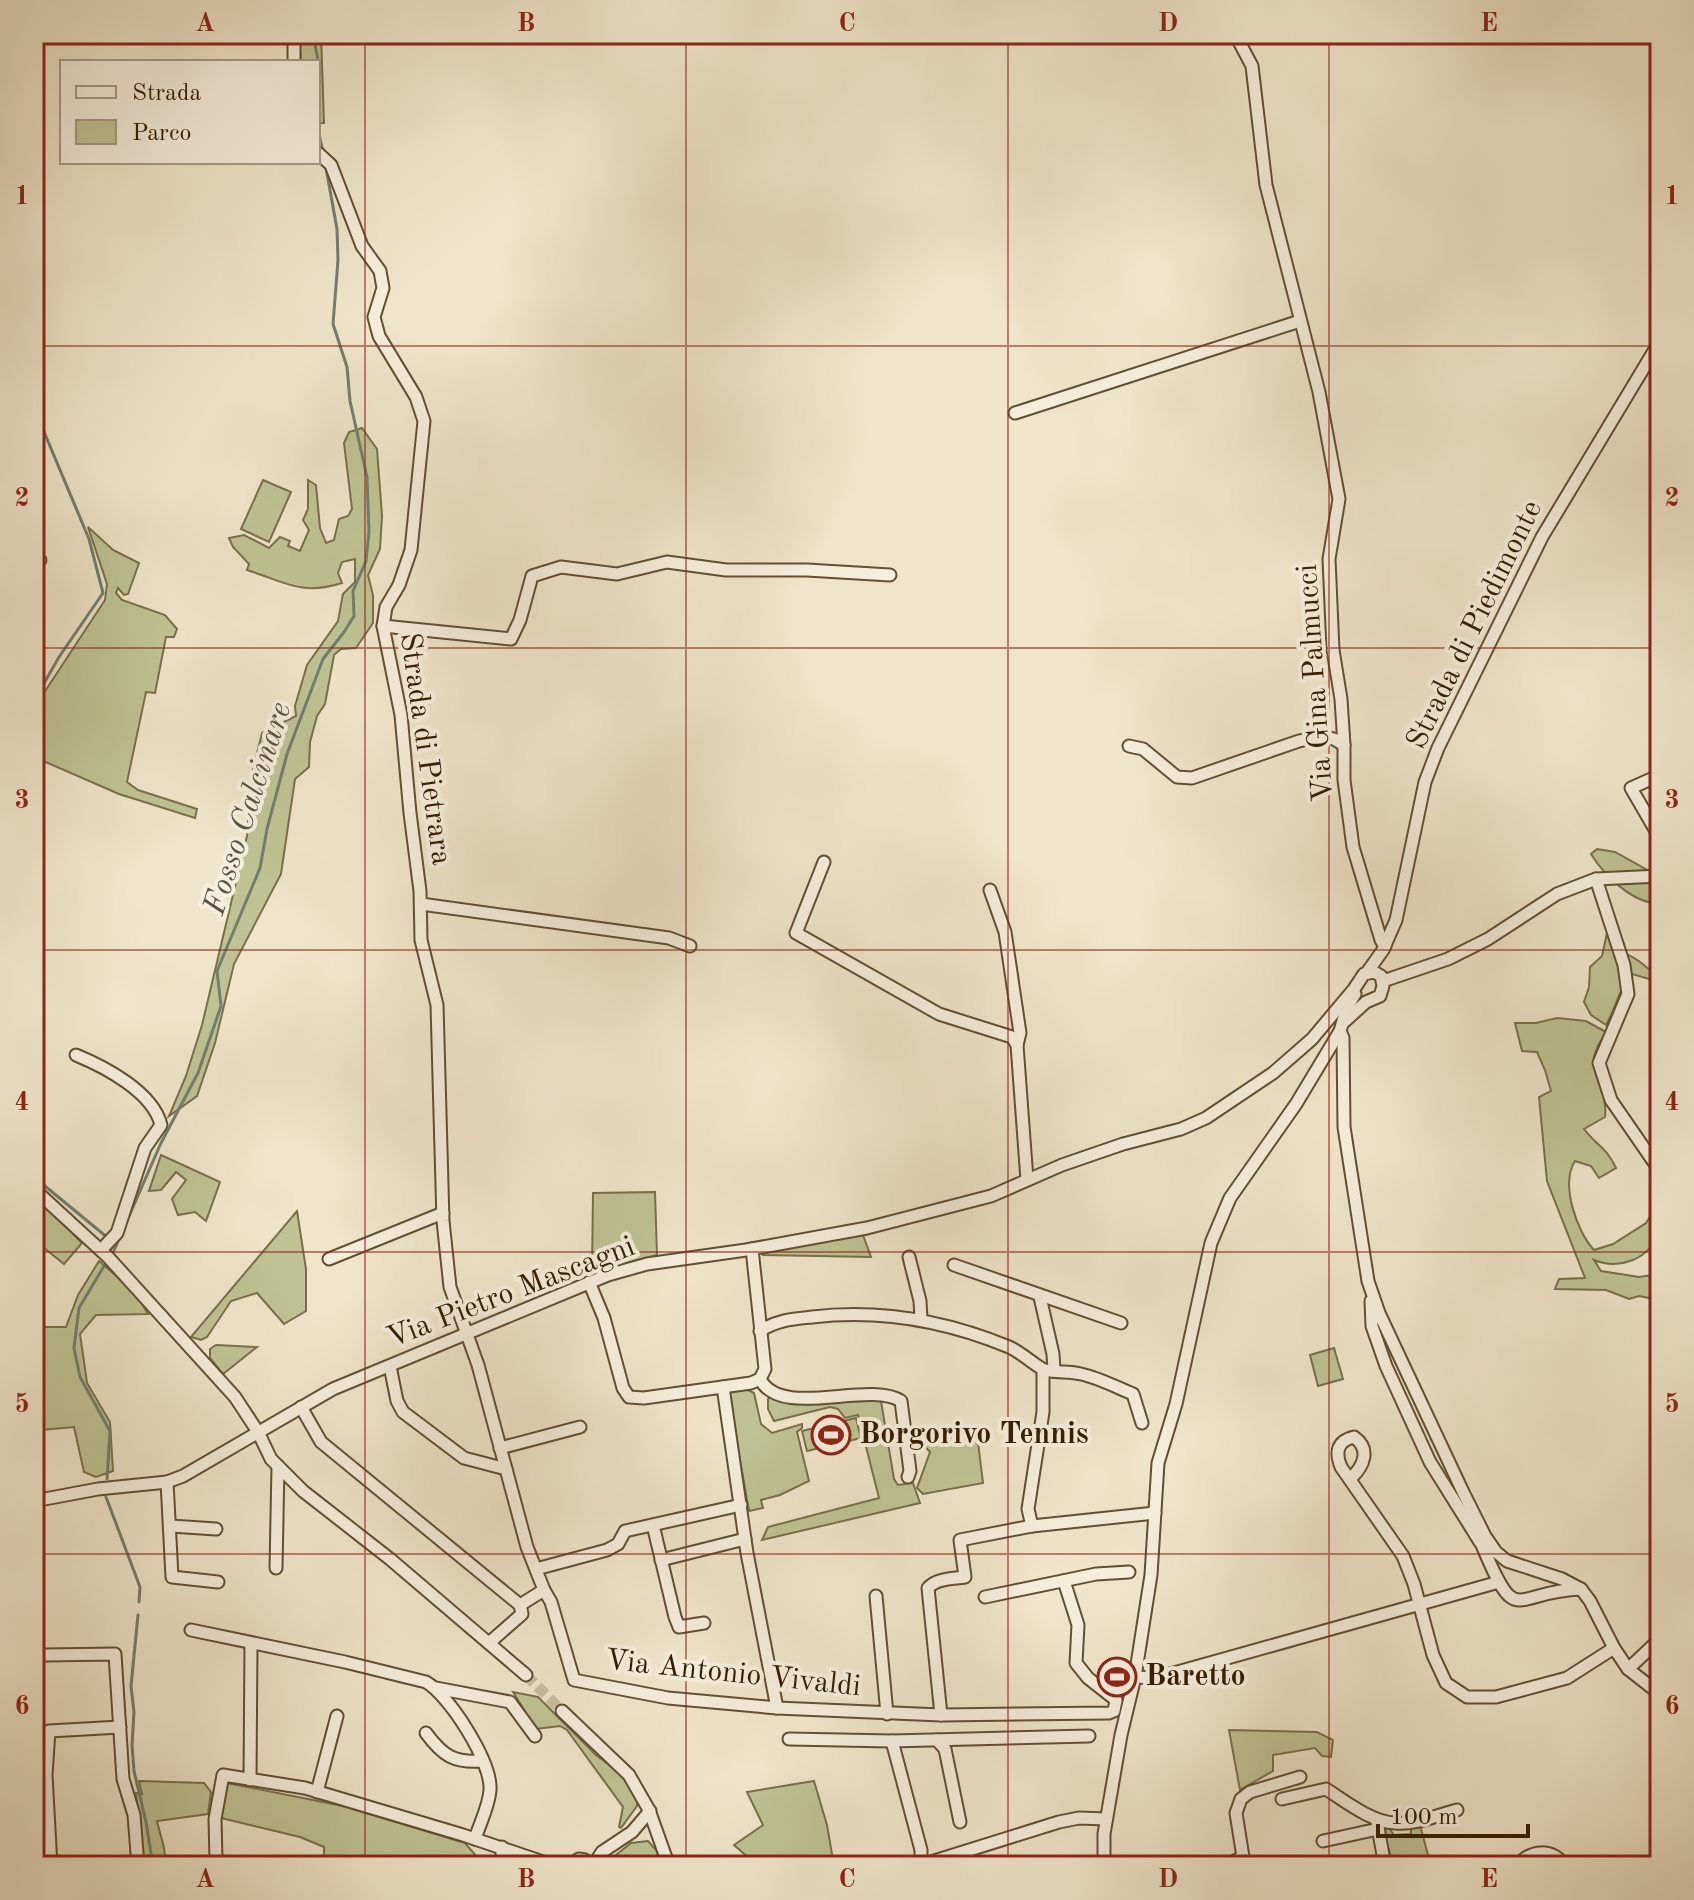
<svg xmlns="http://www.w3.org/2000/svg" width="1694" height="1900" viewBox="0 0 1694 1900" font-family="'Old Standard TT',serif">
	<rect width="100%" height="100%" fill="#efe5ca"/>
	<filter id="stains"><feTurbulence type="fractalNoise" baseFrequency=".0025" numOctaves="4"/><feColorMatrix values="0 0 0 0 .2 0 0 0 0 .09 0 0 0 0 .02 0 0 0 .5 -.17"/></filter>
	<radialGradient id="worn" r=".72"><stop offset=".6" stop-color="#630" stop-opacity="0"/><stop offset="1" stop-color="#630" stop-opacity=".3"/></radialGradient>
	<g fill="#bfc393" stroke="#79704a" stroke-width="2">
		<polygon points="299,34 321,34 324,123 318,123 318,62 301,62"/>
		<path d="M362,428L377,449L382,516L380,549L368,575L373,595V623L356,648L341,649L334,655L325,704L317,716L310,742L309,767L295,779L281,874L234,964L215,1043L197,1096L169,1116L186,1076L202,1025L247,836L252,774L262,733L296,716L295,706L307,665L338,621L343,594L355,582V559L342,562L338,573L342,583C301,596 285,582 247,570L249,564L233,547L229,538L244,535L269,548L280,537L290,541L288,546L300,551L309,530L303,520L308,509V480L316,485L320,528L326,543L334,540L339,519L348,516L352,509L344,443L349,432Z"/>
		<polygon points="263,480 291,492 269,542 241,529"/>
		<polygon points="88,527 113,550 139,563 128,594 124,595 118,588 116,593 122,600 165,615 177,629 174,637 166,637 155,693 146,692 127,782 138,790 197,809 195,818 119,794 34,757 34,708 105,600 107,584"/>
		<path d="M1597,849L1615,852L1660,877V903C1634,905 1604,875 1591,854Z"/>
		<path d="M1607,933L1613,946L1639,961L1656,975L1649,979L1632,974C1620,985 1616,1008 1606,1025L1591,1015L1584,1002L1589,987L1590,967L1602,956Z"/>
		<path d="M1557,1018L1586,1021L1606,1032C1602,1039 1595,1049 1594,1057C1592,1078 1608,1093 1605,1117L1584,1129C1596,1145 1608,1149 1616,1168L1599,1178L1591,1166L1575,1161C1560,1184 1577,1232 1594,1250L1613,1244L1646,1223L1660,1201C1660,1211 1662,1224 1658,1234C1648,1260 1619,1270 1594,1260L1601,1271L1639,1277L1660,1274L1659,1300L1639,1296L1629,1299L1606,1290L1555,1289L1559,1279L1585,1278L1547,1181L1539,1097L1551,1091L1545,1070L1537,1052L1522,1051L1515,1023H1536Z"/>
		<polygon points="161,1155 220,1182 206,1221 195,1212 178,1215 172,1199 186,1180 176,1172 161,1190 149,1191"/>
		<polygon points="655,1192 657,1255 592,1273 593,1193"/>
		<polygon points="43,1202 82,1243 64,1264 38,1243 34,1247 34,1212"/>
		<polygon points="297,1211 306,1269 306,1311 284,1324 257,1293 231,1301 207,1337 201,1340 191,1337"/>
		<polygon points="863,1235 871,1257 763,1255 763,1251"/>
		<polygon points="99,1261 135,1292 148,1314 96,1315 80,1334 87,1383 110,1422 113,1471 96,1477 84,1472 74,1427 41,1430 34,1438 34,1327 66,1327 78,1295"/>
		<polygon points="216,1345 257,1347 223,1374 210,1358 210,1349"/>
		<polygon points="1334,1348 1343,1379 1318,1386 1310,1355"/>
		<polygon points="744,1388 754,1393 761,1424 772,1433 802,1424 802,1428 797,1432 809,1481 780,1495 761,1500 763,1508 749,1511 728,1393"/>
		<polygon points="773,1396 811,1401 881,1401 894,1479 898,1485 913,1483 920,1503 762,1540 768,1527 879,1498 858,1415 845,1418 838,1409 830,1407 774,1421 768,1409 768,1399"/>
		<polygon points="856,1418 861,1438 807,1451 802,1431"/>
		<polygon points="976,1426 983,1483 923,1494 917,1488 930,1452 915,1435 936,1435"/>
		<polygon points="513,1692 538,1697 596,1755 629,1780 637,1798 637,1806 621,1828 619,1827 623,1807 567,1730 560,1726 536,1729"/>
		<polygon points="1229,1730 1317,1732 1333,1740 1331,1757 1322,1756 1315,1748 1273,1755 1273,1771 1240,1790"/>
		<polygon points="139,1781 204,1783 211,1792 208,1814 157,1821 164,1848 166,1866 143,1866 136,1793 142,1794"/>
		<polygon points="814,1781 827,1825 834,1866 758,1866 734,1845 763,1825 747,1792"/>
		<polygon points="227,1783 343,1806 465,1843 485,1866 381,1866 361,1859 358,1866 324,1866 324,1847 300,1837 221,1818"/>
		<polygon points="1420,1825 1429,1859 1397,1864 1392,1861 1383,1829 1389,1828 1394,1835 1411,1834 1411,1828"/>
		<polygon points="648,1841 657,1851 660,1866 602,1866 631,1843"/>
	</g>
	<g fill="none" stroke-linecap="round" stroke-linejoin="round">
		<g stroke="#717e71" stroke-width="3">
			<polyline points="313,34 320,71 318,89"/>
			<polyline points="318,129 323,152"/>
			<polyline points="34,408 89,539 103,593 59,657 34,701"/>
			<polyline points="34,1177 108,1238"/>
			<polyline points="112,1255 161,1143 198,1073 221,1006 217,971 260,868 267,829 287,754 323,659 344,632 354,616 353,591 366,561 369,532 367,477 350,401 347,367 333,324 338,260 337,229 326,168"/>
			<polyline points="107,1479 110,1431 80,1377 74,1348 79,1308 107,1261"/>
			<polyline points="106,1497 140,1587 139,1602"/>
			<polyline points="138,1615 131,1686 134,1712 132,1745 134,1771 146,1822 153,1866"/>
		</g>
		<polyline stroke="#c9bda2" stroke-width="11" stroke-dasharray="11 5.5" stroke-linecap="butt" points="526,1675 562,1711"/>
		<g stroke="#624f32" stroke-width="15">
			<g id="street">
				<polyline points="294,34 294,62"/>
				<polyline points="1235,34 1252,66 1266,185 1319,392 1339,499 1329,559 1333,650 1341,699 1344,745 1344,780 1353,847 1381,940 1385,946"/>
				<polyline points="318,153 331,165 362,246 380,271 383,288 374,317 379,336 416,397 424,421 411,550 399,585 386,607 383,626 401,715 410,813 420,891 421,940 437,1005 443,1221 450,1287 478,1365 506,1469"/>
				<polyline points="1015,413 1300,321"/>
				<polyline points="34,559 40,560"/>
				<polyline points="383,626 511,639 520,620 532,576 561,567 617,574 667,562 726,570 807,570 890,575"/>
				<polyline points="1129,746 1143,749 1177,777 1192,778 1299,741 1321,736 1334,739 1344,745"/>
				<polyline points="1660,775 1631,788 1660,838"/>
				<polyline points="824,862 796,933 939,1014 1012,1037 1017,1045 1027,1180"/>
				<polyline points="1596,879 1624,965 1628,994 1599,1063 1611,1100 1660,1171"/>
				<polyline points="990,890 1005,932 1020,1033 1017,1045"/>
				<polyline points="421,904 669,938 690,946"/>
				<polyline points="1368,971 1383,950 1396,920 1425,782 1438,748 1542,537 1660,341"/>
				<polyline points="1383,981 1448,959 1488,939 1557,894 1596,879 1660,876"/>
				<polyline points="1340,1031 1343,1038 1344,1127 1368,1281 1379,1313 1463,1492 1485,1536 1496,1552 1507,1561 1562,1579 1581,1589 1590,1601 1614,1648 1628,1669 1660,1694"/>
				<path d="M76,1055C105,1067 153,1092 161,1125L145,1148L117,1233L101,1250"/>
				<polyline points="34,1189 108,1257 235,1397 258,1432 271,1459 303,1491 390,1559 526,1675"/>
				<polyline points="909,1257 920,1301 921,1319"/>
				<polyline points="329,1259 443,1213"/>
				<polyline points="954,1265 1121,1323"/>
				<polyline points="589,1282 604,1318 623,1388 629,1397 644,1398 751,1383 760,1379 765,1369 752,1249"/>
				<polyline points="1040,1297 1053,1354 1054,1370"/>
				<polyline points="1371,1301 1372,1326 1386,1366 1430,1462 1480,1542"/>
				<path d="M760,1331C777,1320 793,1319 812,1317C880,1309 946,1321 1009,1347C1021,1352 1038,1368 1045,1370C1056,1373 1070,1371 1081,1374C1099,1378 1116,1387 1133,1394L1142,1423"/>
				<polyline points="390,1366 397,1401 403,1412 464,1458 506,1469 527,1547 544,1590 551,1602 574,1680 668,1698 777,1708 941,1715 1109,1713 1114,1711 1116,1700 1088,1678 1076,1663 1078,1625 1064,1581"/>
				<path d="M760,1379C781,1420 868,1380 901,1401L910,1471L908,1477"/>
				<polyline points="723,1387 747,1553 777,1708"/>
				<polyline points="301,1407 321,1442 520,1605 522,1614 489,1643"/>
				<polyline points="500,1448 580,1427"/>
				<path d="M1351,1478C1364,1466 1371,1449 1354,1437C1337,1441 1335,1452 1341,1467L1403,1556L1414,1584L1433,1655L1446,1683L1467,1697H1496L1567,1678L1614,1648"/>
				<polyline points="167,1482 172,1577 218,1582"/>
				<polyline points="34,1501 98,1489 167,1482 183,1476 333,1389 608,1275 647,1264 746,1250 867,1228 991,1196 1062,1165 1123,1144 1181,1129 1206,1118 1273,1073 1312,1039 1354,989 1364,974 1374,972 1381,976 1383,986 1380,996 1366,1002 1344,1022"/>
				<polyline points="653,1525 675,1617 679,1627 704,1623"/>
				<polyline points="171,1526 216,1529"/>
				<polyline points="1032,1526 1028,1509 1043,1412 1043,1370"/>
				<path d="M1482,1545C1518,1631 1512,1591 1581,1589"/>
				<polyline points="661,1560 745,1539"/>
				<polyline points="276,1568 278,1466"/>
				<polyline points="536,1569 607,1550 618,1544 625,1531 741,1505"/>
				<polyline points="876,1596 887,1714"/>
				<polyline points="985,1597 1096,1574 1129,1572"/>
				<polyline points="520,1605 544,1590"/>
				<path d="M191,1630L345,1662L426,1682C449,1695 492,1762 490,1790C489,1806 480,1823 475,1839"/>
				<polyline points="46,1655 115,1654 123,1779 134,1815 138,1866"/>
				<polyline points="1628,1669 1660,1639"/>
				<polyline points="1135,1677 1156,1678 1499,1582"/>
				<polyline points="436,1688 510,1702 535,1736"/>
				<polyline points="562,1711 629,1775 649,1810 669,1866"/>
				<path d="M941,1715L928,1588C937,1578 953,1579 965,1577L960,1540L1032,1526L1155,1513"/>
				<path d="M426,1733C443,1756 454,1763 482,1761"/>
				<polyline points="789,1739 892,1741 1089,1736"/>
				<polyline points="937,1740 945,1749 960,1822"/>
				<polyline points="892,1741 921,1850 921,1860 917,1866"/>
				<polyline points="250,1780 251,1643"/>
				<polyline points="317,1792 337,1716"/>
				<path d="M1282,1799L1326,1789C1345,1801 1371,1822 1395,1823C1415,1825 1438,1815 1457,1810"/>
				<polyline points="1377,1822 1385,1866"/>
				<polyline points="1323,1841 1378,1829"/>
				<polyline points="51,1866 46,1775 49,1731 120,1727"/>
				<polyline points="227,1866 216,1860 215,1819 223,1775 305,1788 463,1835 555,1866"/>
				<polyline points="502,1866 502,1847"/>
				<polyline points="569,1866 579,1859 585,1860 590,1866"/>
				<polyline points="593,1866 602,1852 632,1832 650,1811"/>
				<polyline points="927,1866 931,1862 1059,1822 1079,1818 1106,1819"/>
				<polyline points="1104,1866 1104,1834 1121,1735 1135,1677 1151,1575 1158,1463 1176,1404 1211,1243 1230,1198 1296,1104 1340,1031 1347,1007 1355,994"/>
				<polyline points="1224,1866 1243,1857 1236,1813 1241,1799 1250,1792 1300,1777"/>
				<polyline points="1430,1866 1444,1863"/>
				<path d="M1517,1866C1531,1849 1552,1848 1565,1866"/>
			</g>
		</g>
		<use href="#street" stroke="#f5eedd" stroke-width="11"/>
	</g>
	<path fill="none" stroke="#8f2418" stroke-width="2" stroke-opacity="0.55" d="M365,34V1866M686,34V1866M1008,34V1866M1329,34V1866M34,346H1660M34,648H1660M34,950H1660M34,1252H1660M34,1554H1660"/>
	<defs>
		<g id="stadium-ring" transform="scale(2)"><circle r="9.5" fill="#f5eedd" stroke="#8f2418" stroke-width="1.5"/><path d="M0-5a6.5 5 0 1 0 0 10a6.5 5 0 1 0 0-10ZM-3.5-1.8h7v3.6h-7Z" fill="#8f2418"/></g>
	</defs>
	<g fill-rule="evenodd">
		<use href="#stadium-ring" x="831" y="1435"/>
		<use href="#stadium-ring" x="1117" y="1677"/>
	</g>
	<g text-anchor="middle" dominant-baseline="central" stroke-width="8" stroke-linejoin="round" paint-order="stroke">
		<g font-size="30" fill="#331d00" stroke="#f5eedd">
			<text transform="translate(1475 625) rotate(-64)">Strada di Piedimonte</text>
			<text transform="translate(1316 683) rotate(-94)">Via Gina Palmucci</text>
			<text transform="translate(425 749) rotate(82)">Strada di Pietrara</text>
			<text transform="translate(511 1293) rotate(-21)">Via Pietro Mascagni</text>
			<text transform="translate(733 1674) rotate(6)">Via Antonio Vivaldi</text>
		</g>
		<g font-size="30" font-weight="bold" fill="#331d00" stroke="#f5eedd" text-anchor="start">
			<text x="859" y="1435">Borgorivo Tennis</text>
			<text x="1145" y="1677">Baretto</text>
		</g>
		<g font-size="32" font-style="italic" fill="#575542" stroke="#f5eedd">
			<text transform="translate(249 809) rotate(-72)">Fosso Calcinare</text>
		</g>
	</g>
	<rect width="1694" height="1900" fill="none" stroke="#efe5ca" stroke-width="88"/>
	<rect x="60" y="60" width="260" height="104" fill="#f5eedd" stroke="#a79a85" stroke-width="2"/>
	<rect x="76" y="86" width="40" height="12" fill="#f5eedd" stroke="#a79a85" stroke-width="2"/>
	<text x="132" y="100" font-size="24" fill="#331d00">Strada</text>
	<rect x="76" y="120" width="40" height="24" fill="#bfc393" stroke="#a79a85" stroke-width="2"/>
	<text x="132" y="140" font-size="24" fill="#331d00">Parco</text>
	<path d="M1378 1824v12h150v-12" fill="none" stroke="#331d00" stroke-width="4"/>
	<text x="1390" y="1824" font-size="24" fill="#331d00" stroke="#f5eedd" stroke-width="6" paint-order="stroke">100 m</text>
	<rect x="44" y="44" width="1606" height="1812" fill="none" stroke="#8f2418" stroke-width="3"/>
	<g font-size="26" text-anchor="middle" font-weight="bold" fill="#8f2418">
		<text x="205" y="31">A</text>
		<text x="526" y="31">B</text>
		<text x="847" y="31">C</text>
		<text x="1168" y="31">D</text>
		<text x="1489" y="31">E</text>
		<text x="22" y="204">1</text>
		<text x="1672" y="204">1</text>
		<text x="22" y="506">2</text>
		<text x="1672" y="506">2</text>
		<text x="22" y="808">3</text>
		<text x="1672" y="808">3</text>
		<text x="22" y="1110">4</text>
		<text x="1672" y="1110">4</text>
		<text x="22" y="1412">5</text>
		<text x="1672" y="1412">5</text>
		<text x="22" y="1714">6</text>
		<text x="1672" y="1714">6</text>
		<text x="205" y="1887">A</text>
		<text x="526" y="1887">B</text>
		<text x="847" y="1887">C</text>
		<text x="1168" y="1887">D</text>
		<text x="1489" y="1887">E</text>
	</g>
	<rect width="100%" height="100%" filter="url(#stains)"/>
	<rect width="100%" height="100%" fill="url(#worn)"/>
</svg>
